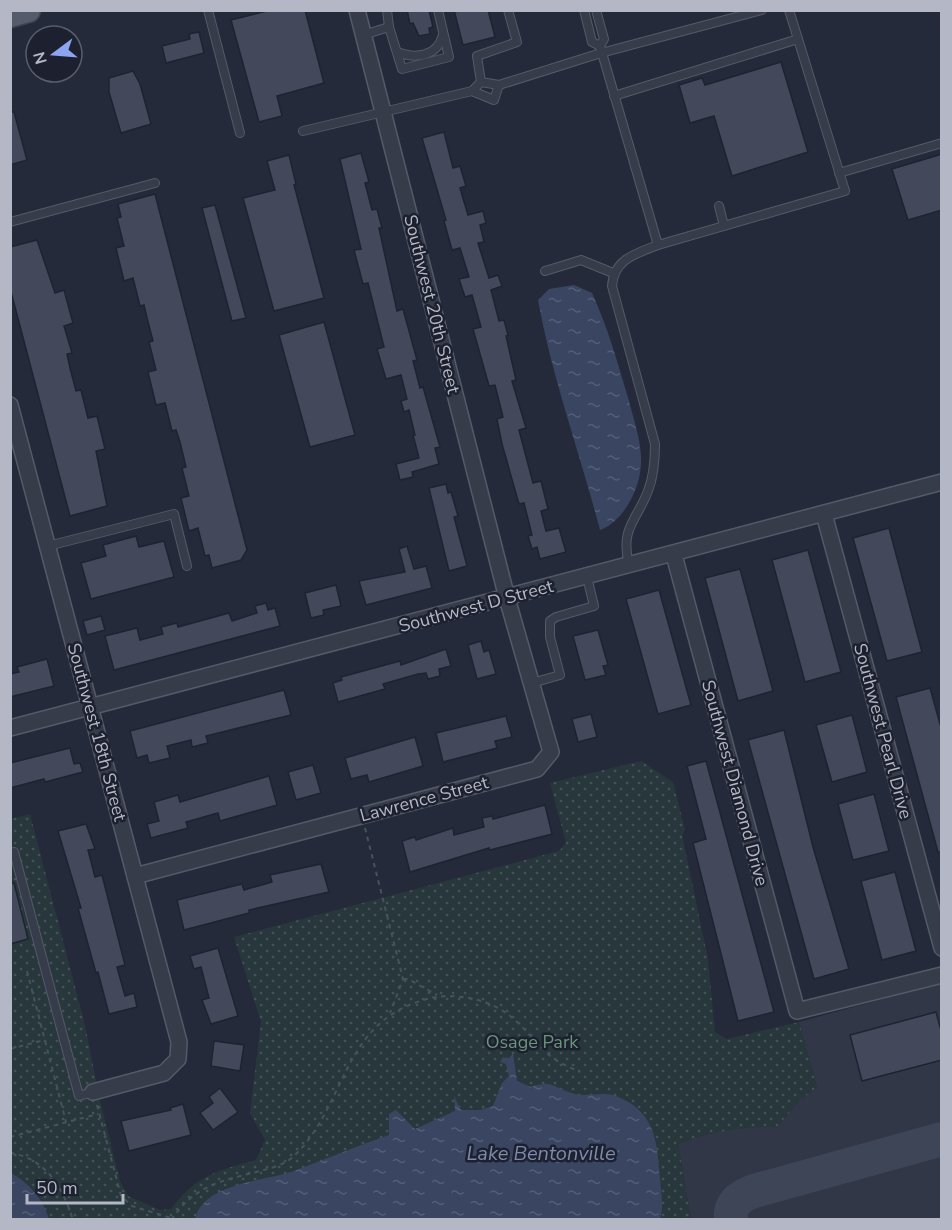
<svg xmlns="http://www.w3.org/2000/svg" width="952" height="1230" viewBox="0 0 952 1230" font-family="'Nunito Sans',sans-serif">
	<defs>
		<pattern id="park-dots" width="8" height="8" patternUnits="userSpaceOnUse" patternTransform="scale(1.5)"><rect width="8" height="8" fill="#27373c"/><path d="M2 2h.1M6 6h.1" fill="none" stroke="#445257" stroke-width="1.8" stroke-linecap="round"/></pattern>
		<pattern id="water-ripples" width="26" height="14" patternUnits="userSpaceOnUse" patternTransform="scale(1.5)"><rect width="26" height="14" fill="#3a4562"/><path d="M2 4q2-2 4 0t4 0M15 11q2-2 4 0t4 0" fill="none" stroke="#545e77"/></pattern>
	</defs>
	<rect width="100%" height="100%" fill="#242a3a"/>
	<polygon fill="#323747" points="941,983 941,1219 691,1219 678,1144 706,1134 749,1126 777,1127 797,1103 817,1087 799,1022"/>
	<path fill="url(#park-dots)" d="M641,761L673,782L685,830L682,835L708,959L715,1032L727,1039L799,1022L817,1087L797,1103L777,1127C742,1126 711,1132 678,1144L691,1219L11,1220L10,819L30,814L85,1025L100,1101L120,1181L128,1196L160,1210L171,1209C197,1175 216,1171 256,1160L265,1140L250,1113L261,1022L234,937L559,851L566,843L550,783Z"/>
	<g fill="url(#water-ripples)">
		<path d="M574,285L592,293C608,328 618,364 629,401C634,421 642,443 641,464C640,489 623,522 600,530C580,453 552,378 538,300L549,289Z"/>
		<path d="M513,1054L517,1081L531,1087C553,1079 555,1089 575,1094C587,1097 603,1091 616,1096C656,1112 657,1141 660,1179C661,1193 664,1206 660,1219H195C203,1183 266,1181 294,1171C326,1159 357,1146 389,1135V1114L396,1110L415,1129L455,1111L454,1096L461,1110H480L493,1106L502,1083L509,1076L506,1064L500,1062L503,1057L508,1059Z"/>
		<path d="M11,1173C29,1183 43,1199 49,1219H11Z"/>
	</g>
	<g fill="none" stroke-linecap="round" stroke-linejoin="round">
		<path stroke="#3e4556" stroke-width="34" d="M731,1220C729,1203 740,1196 754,1191L942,1139"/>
	</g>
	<g fill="#43495b" stroke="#1e2331" stroke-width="1.5">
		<polygon points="271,10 305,10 324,83 277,96 282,116 259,122 231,20"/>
		<polygon points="407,10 429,10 433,27 429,28 430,34 419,36 413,23 410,24"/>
		<polygon points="454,10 488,10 495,37 463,45"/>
		<polygon points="199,32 204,53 166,63 162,46 190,39 189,34"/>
		<polygon points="781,62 808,152 732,176 714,116 690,123 679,85 702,78 705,85"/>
		<polygon points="133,71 140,84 151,124 121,133 109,92 109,78"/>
		<polygon points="10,112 14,112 27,160 10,165"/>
		<polygon points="444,132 453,168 460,166 466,186 460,188 468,215 483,211 486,223 480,225 484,242 478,243 489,278 498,275 502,286 491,290 499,321 504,320 508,335 506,336 516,380 512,381 526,428 519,430 533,483 541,481 548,509 541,511 546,531 559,528 566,552 540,559 537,547 532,549 528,536 532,535 524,503 519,504 502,444 497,419 503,417 495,385 489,386 473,329 481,327 472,295 465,297 459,279 469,277 460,248 452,250 444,221 446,220 422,138"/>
		<polygon points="361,153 369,182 365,183 372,210 377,209 382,228 379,228 397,311 403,309 417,360 413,361 420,388 423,387 440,447 435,448 439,464 412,472 413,477 400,480 396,464 419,458 413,435 415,435 409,410 404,412 401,401 407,399 401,375 386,379 377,349 384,347 368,283 363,284 354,250 361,249 340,159"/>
		<polygon points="942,154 942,210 908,220 892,169"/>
		<polygon points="289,155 296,184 294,185 324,298 274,311 243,198 275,190 267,161"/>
		<polygon points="155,194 247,550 241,560 212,568 209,555 205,556 198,528 189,531 181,498 189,496 182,468 186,467 180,442 176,430 172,431 165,403 156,405 148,372 156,370 149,342 153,341 147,318 144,305 140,306 133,278 124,281 116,248 124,246 117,218 121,217 118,204"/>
		<polygon points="215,205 246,318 232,321 202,208"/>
		<polygon points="37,240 55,293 64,290 73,323 64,326 72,353 67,354 70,368 76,391 81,390 88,418 97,416 105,449 96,451 107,506 70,516 10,288 10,247"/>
		<polygon points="324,322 355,435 310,447 279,335"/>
		<polygon points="446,484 448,493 451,492 458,516 454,517 467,566 449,571 429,488"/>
		<polygon points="889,528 922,652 887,661 853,538"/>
		<polygon points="136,536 139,547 164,541 174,577 91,599 81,563 106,556 103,545"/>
		<polygon points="407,546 414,569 426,566 432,588 366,605 359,581 405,572 399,549"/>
		<polygon points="808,550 841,672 805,682 772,560"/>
		<polygon points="740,569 773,691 738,701 705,578"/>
		<polygon points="336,585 341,606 323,610 324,615 311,618 305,593"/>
		<polygon points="659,590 691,705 658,714 626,599"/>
		<polygon points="266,603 268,610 275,608 280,626 114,670 105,636 137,628 140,640 163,634 161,627 177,623 178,627 229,613 232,621 257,613 255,606"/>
		<polygon points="101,616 105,630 87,635 83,621"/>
		<polygon points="598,630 608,665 603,666 606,675 585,680 573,636"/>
		<polygon points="481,641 484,652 489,650 496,674 477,679 468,645"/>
		<polygon points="446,649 451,666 439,669 440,676 428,679 426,673 418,674 383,684 385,689 338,702 333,683 342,680 341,677 400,661 401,665"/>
		<polygon points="47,659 54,686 10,697 10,674 19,672 17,667"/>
		<polygon points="930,688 942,731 942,852 938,852 896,697"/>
		<polygon points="284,690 291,715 206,736 208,743 192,747 191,740 167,746 170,758 149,763 147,755 137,758 130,731"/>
		<polygon points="591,714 597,737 578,742 572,719"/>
		<polygon points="852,715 867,772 832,782 816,725"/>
		<polygon points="506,716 512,737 495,741 497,748 443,762 436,733"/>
		<polygon points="784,730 813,847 849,969 814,979 748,740"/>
		<polygon points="415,737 423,766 369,782 367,775 351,779 345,758"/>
		<polygon points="70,748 74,764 80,763 83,772 45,782 44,779 10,788 10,763"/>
		<polygon points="706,761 774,1012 738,1021 693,843 706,839 687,766"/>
		<polygon points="313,765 321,793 296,800 288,772"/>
		<polygon points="269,776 277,805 220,821 218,813 186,822 188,828 151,838 147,824 159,821 154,802 178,795 180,802"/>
		<polygon points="874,794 889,851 853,860 838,804"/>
		<polygon points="545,805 552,834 490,850 489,848 410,872 402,841 415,837 416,840 453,828 454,835 484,827 482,818 492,816 493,819"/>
		<polygon points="86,824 95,849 88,850 95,877 102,875 125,965 117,967 125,996 134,993 137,1007 109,1014 98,972 96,973 78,908 81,908 58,831"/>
		<polygon points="321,864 329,892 249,910 249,913 184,930 177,900 242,884 244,890 272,882 270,875"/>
		<polygon points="895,872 916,951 882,960 861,881"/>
		<polygon points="10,883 14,883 28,939 10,944"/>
		<polygon points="218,948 238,1016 211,1024 202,1000 209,998 201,967 194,969 190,956"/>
		<polygon points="936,1012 942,1034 942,1060 862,1081 850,1035"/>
		<polygon points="214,1041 244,1045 240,1071 211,1066"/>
		<polygon points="220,1088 238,1112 213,1130 200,1113 213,1103 209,1097"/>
		<polygon points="183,1104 191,1135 129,1151 121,1121 171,1110 170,1108"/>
	</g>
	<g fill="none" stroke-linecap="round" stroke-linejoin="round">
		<g stroke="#555a68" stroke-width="10">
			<g id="lane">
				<polyline points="208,10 240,133"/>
				<polyline points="387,10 389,27"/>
				<polyline points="584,10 592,42 600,46"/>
				<polyline points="596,10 604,39 600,46"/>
				<polyline points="363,35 389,27 402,69 449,57 438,10"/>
				<path d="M600,46L658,245C635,254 614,259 612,286L655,444C655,460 654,476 648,491C636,522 620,528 629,565"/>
				<path d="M397,52C416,59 437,57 443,35"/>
				<polyline points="481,82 477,56 517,42 508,10"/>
				<polyline points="472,91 494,100 499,85"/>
				<polyline points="614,96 798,39"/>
				<polyline points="303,131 472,91 481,82 499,85 601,53 762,10"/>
				<polyline points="839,173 942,143"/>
				<polyline points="719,206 724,226"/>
				<polyline points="10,222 155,183"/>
				<polyline points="658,245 845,191 789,10"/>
				<polyline points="545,271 581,260 613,273"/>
				<polyline points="48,546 174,514 187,566"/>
				<polyline points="532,683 560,675 550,637 550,621 556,617 594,606 587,577"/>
				<polyline points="14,852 79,1096 93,1092"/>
			</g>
		</g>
		<g stroke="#555a68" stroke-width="18">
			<g id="street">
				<polyline points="10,405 179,1042 178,1059 164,1073 93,1092"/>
				<polyline points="824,514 942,948"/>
				<polyline points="674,555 797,1011 942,975"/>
				<polyline points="10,728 942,482"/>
				<polyline points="135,876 537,769 551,752 507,598 357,10"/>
			</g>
		</g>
		<g stroke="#404553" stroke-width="27">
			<polyline id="primary" points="10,15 28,10"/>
		</g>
		<g stroke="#45545a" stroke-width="2" stroke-dasharray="4.5 4.5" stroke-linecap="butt">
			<polyline points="365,828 403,979 390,1013"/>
			<polyline points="27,971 66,1122"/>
			<polyline points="403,979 408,979 437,995"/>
			<polyline points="10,1049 44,1040"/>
			<polyline points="97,1105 121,1196 132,1206 171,1218"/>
			<polyline points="10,1137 98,1114"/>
			<path d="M10,1153C46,1158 63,1188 73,1220"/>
			<path d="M171,1220C195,1185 221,1181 260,1171C271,1168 284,1165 293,1157C348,1105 340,1022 427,999C449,993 478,997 498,1008C519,1019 531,1039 548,1054C557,1062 569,1067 580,1072"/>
		</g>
		<use href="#lane" stroke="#373c4a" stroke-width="8"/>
		<use href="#street" stroke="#373c4a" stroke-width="15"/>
		<use href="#primary" stroke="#555b6a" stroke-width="24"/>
	</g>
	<g text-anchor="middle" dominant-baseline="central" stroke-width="5" stroke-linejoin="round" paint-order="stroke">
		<g font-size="18" fill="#b3b7c6" stroke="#1d212f">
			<text transform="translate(432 304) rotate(76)">Southwest 20th Street</text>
			<text transform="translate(476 606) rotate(-15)">Southwest D Street</text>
			<text transform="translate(883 731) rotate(75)">Southwest Pearl Drive</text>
			<text transform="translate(97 732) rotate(75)">Southwest 18th Street</text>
			<text transform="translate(735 783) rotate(75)">Southwest Diamond Drive</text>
			<text transform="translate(424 799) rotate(-15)">Lawrence Street</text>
		</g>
		<g font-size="18" fill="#6b957b" stroke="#1d212f">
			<text x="532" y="1042">Osage Park</text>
		</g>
		<g font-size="20" font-style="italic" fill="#7c8aac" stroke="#1d212f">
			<text x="541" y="1153">Lake Bentonville</text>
		</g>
	</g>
	<rect width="952" height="1230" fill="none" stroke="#b3b7c6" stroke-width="24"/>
	<g transform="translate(54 54) rotate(254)"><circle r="28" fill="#1d212f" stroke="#595d6b" stroke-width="1.5"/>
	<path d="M0-4.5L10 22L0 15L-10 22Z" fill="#8ca4f1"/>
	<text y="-9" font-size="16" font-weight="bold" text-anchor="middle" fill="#b3b7c6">N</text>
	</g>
	<path d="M27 1194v9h96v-9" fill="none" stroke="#b3b7c6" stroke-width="3"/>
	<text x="36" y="1194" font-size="18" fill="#b3b7c6" stroke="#1d212f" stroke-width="4.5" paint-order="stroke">50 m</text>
</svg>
